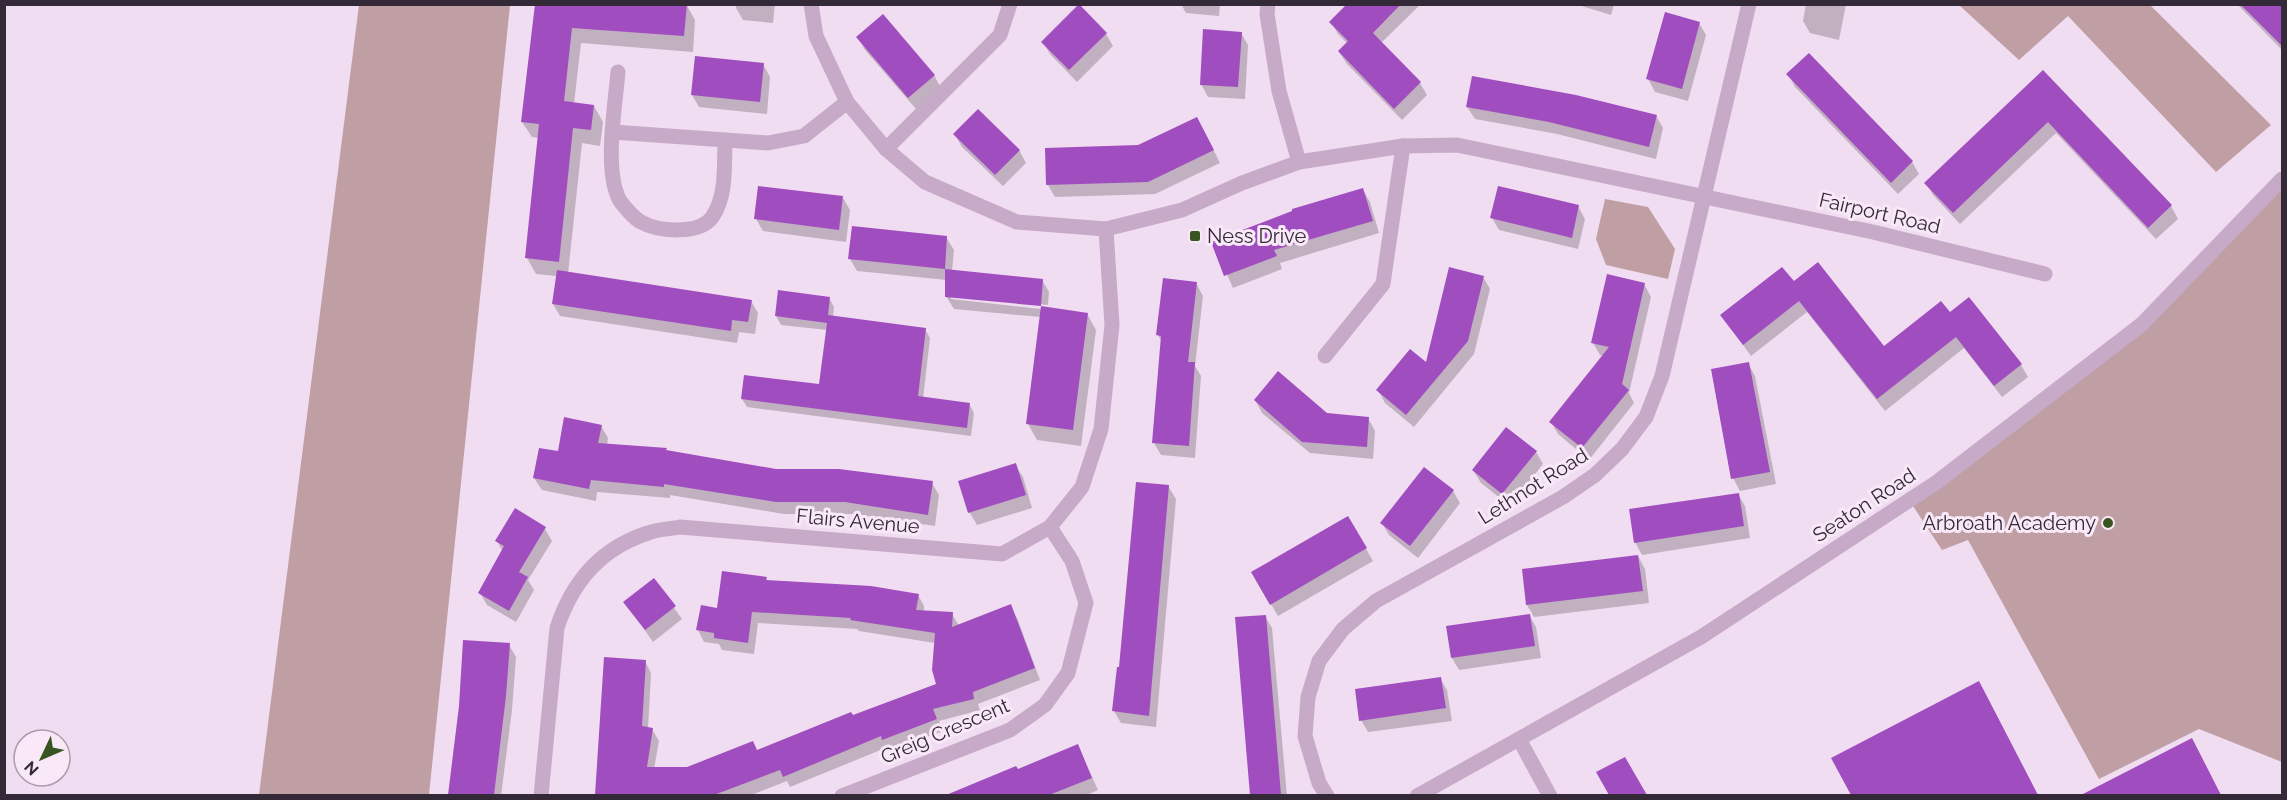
<svg xmlns="http://www.w3.org/2000/svg" width="2287" height="800" viewBox="0 0 2287 800" font-family="Raleway,sans-serif">
	<rect width="100%" height="100%" fill="#f1ddf1"/>
	<g fill="#bf9ea4">
		<polygon points="359,5 510,5 429,795 259,795"/>
		<polygon points="1959,5 2150,5 2271,125 2216,172 2068,16 2019,60"/>
		<polygon points="2282,179 2282,762 2199,729 2099,779 1968,540 1942,550 1909,500 2142,324"/>
		<polygon points="1605,199 1648,207 1675,249 1668,279 1606,265 1596,239"/>
	</g>
	<g fill="#0003">
		<polygon points="537,4 686,4 695,20 693,52 581,43 574,104 594,106 603,122 600,146 582,143 568,274 751,301 758,313 755,334 739,332 737,343 560,316 553,304 557,276 536,274 527,258 539,138 532,137 522,122"/>
		<polygon points="736,4 775,4 773,23 743,20 736,8"/>
		<polygon points="1181,4 1220,4 1219,16 1186,13"/>
		<polygon points="1349,4 1421,4 1381,43 1420,83 1427,95 1402,120 1347,64 1339,52 1348,44 1338,34 1331,22"/>
		<polygon points="1575,4 1614,4 1611,15"/>
		<polygon points="1806,4 1846,4 1839,40 1810,33 1803,21"/>
		<polygon points="2237,4 2278,4 2282,9 2282,50"/>
		<polygon points="1079,7 1106,34 1113,46 1077,82 1050,54 1043,42"/>
		<polygon points="1699,23 1706,35 1688,101 1655,92 1648,79"/>
		<polygon points="1241,33 1248,45 1245,99 1208,97 1201,84"/>
		<polygon points="858,37 934,75 941,88 916,109 865,50"/>
		<polygon points="763,64 770,77 767,114 699,107 692,95"/>
		<polygon points="2043,72 2171,206 2178,219 2156,239 2056,133 1960,224 1933,195 1926,183"/>
		<polygon points="1788,74 1912,162 1919,174 1898,194 1795,87"/>
		<polygon points="1467,107 1656,116 1663,128 1656,159 1557,134 1475,119"/>
		<polygon points="1204,131 1220,163 1155,194 1055,197 1048,185"/>
		<polygon points="955,135 1019,150 1026,163 1003,186 962,147"/>
		<polygon points="1363,190 1370,202 1379,233 1280,263 1282,269 1233,288 1213,243"/>
		<polygon points="843,198 850,210 846,242 763,231 756,219"/>
		<polygon points="1578,206 1585,219 1578,249 1499,230 1492,218"/>
		<polygon points="946,237 954,250 952,271 1042,280 1049,292 1048,305 951,296 951,299 1087,314 1096,330 1081,446 1037,440 1028,424 1041,317 954,309 946,296 947,280 857,271 850,259"/>
		<polygon points="1483,277 1490,289 1474,354 1414,427 1385,403 1378,390 1427,365"/>
		<polygon points="1196,283 1203,296 1195,366 1201,376 1195,458 1161,455 1154,443 1162,342 1158,335"/>
		<polygon points="1794,283 1883,348 1950,314 2021,365 2028,377 2002,397 1964,348 1885,411 1807,312 1751,356 1722,316"/>
		<polygon points="1644,284 1651,297 1629,393 1634,403 1589,460 1558,434 1551,422 1604,356 1600,355 1593,343"/>
		<polygon points="779,292 829,298 834,307 833,317 925,329 930,338 923,399 969,404 974,413 971,436 747,407 742,399 820,386 827,330 781,325 776,316"/>
		<polygon points="1748,363 1755,376 1776,484 1740,491 1733,478"/>
		<polygon points="1255,400 1327,415 1368,418 1375,431 1373,459 1310,453 1262,413"/>
		<polygon points="601,426 608,438 607,445 667,452 776,471 932,483 939,495 935,526 853,514 784,514 670,495 670,498 597,492 596,501 542,490 534,478 559,453"/>
		<polygon points="1536,452 1543,464 1510,506 1481,483 1473,470"/>
		<polygon points="1015,465 1023,477 1032,508 977,525 970,513 960,482"/>
		<polygon points="1168,486 1176,499 1156,727 1121,723 1114,711 1121,669"/>
		<polygon points="1453,491 1460,503 1418,558 1389,535 1382,523"/>
		<polygon points="1738,494 1745,506 1750,538 1642,555 1635,542"/>
		<polygon points="1348,518 1373,561 1278,616 1253,573"/>
		<polygon points="545,529 552,541 528,580 534,590 516,622 487,605 480,593 503,552 497,541"/>
		<polygon points="1638,556 1645,569 1649,603 1534,617 1527,605"/>
		<polygon points="766,578 768,582 918,595 924,606 924,612 952,614 959,626 1010,606 1017,618 1040,680 978,704 980,710 939,721 943,731 890,751 888,747 790,787 787,781 749,796 596,796 606,658 645,661 651,673 648,729 652,729 659,741 654,769 687,768 758,752 937,685 935,643 859,631 857,629 758,623 754,654 722,650 719,644 704,642 698,630 719,610"/>
		<polygon points="654,580 682,619 653,642 625,602"/>
		<polygon points="1529,615 1536,627 1541,658 1459,670 1452,658 1448,627"/>
		<polygon points="1265,616 1272,628 1287,796 1251,796 1236,618"/>
		<polygon points="509,645 516,657 512,710 501,796 449,796 460,706"/>
		<polygon points="1440,678 1447,690 1452,721 1368,732 1361,720"/>
		<polygon points="1989,701 2038,796 1853,796 1833,759"/>
		<polygon points="1078,746 1098,790 1085,796 949,796 1016,768 1017,771"/>
		<polygon points="2201,758 2221,796 2120,796 2113,781"/>
	</g>
	<g fill="#a04dbf">
		<polygon points="535,4 687,4 684,36 572,28 564,101 594,105 591,130 573,128 559,262 525,258 539,124 521,122"/>
		<polygon points="1079,4 1107,33 1069,70 1041,42"/>
		<polygon points="1347,4 1401,4 1373,33 1421,82 1394,109 1338,51 1348,41 1329,22"/>
		<polygon points="2240,4 2283,4 2283,47"/>
		<polygon points="1665,12 1700,22 1682,89 1646,79"/>
		<polygon points="883,14 935,75 908,98 856,37"/>
		<polygon points="1203,29 1242,32 1238,87 1200,85"/>
		<polygon points="1809,53 1913,161 1891,183 1786,74"/>
		<polygon points="695,56 764,63 760,102 691,95"/>
		<polygon points="2043,70 2172,205 2148,228 2048,122 1953,213 1924,183"/>
		<polygon points="1472,76 1576,95 1657,115 1649,147 1549,122 1466,107"/>
		<polygon points="978,109 1020,150 995,175 953,134"/>
		<polygon points="1197,117 1214,150 1148,182 1046,185 1045,148 1138,145"/>
		<polygon points="758,186 843,196 839,230 754,219"/>
		<polygon points="1498,186 1579,205 1572,238 1490,218"/>
		<polygon points="1363,188 1373,221 1274,250 1277,256 1224,276 1211,242 1292,211 1292,209"/>
		<polygon points="852,226 947,236 945,269 848,259"/>
		<polygon points="1818,262 1884,346 1941,301 1950,312 1969,297 2022,364 1994,386 1956,337 1877,399 1799,301 1743,345 1720,315 1782,267 1794,281"/>
		<polygon points="1449,267 1484,276 1468,341 1406,415 1376,390 1410,349 1426,362"/>
		<polygon points="945,269 1043,279 1041,306 945,297"/>
		<polygon points="557,270 752,300 748,322 732,320 731,331 552,304"/>
		<polygon points="1607,274 1645,283 1622,384 1629,390 1582,448 1549,422 1609,347 1591,343"/>
		<polygon points="1163,278 1197,282 1188,362 1195,362 1189,446 1152,443 1161,336 1156,335"/>
		<polygon points="778,290 830,297 828,315 926,328 918,396 970,403 967,428 741,399 744,375 819,384 827,323 775,316"/>
		<polygon points="1041,306 1088,313 1073,430 1026,424"/>
		<polygon points="1749,362 1770,472 1731,479 1711,369"/>
		<polygon points="1278,371 1327,413 1369,417 1367,447 1302,442 1254,400"/>
		<polygon points="564,417 602,425 598,443 667,448 666,450 776,469 839,469 933,481 928,515 845,502 776,502 664,484 664,487 591,480 589,489 533,478 539,448 558,451"/>
		<polygon points="1506,427 1537,451 1502,494 1472,470"/>
		<polygon points="1016,463 1026,495 968,513 958,481"/>
		<polygon points="1424,467 1454,490 1410,546 1380,523"/>
		<polygon points="1136,482 1169,485 1149,716 1112,711 1117,667 1119,667"/>
		<polygon points="1739,493 1744,526 1634,543 1629,509"/>
		<polygon points="515,508 546,527 519,572 528,577 509,611 478,593 504,546 495,541"/>
		<polygon points="1348,516 1367,548 1270,605 1251,572"/>
		<polygon points="1638,555 1643,591 1526,605 1522,569"/>
		<polygon points="722,571 767,577 766,580 871,586 919,594 916,610 953,612 952,627 1011,604 1035,668 973,692 974,699 933,709 937,719 882,740 881,736 783,777 780,770 714,795 595,795 604,657 646,660 642,726 653,728 647,767 687,767 753,741 757,750 851,712 853,715 936,684 932,670 935,633 850,620 851,618 752,612 748,643 714,638 714,633 696,630 701,605 717,608"/>
		<polygon points="654,578 676,606 645,630 623,602"/>
		<polygon points="1530,614 1535,646 1451,658 1446,626"/>
		<polygon points="1266,615 1281,795 1250,795 1235,617"/>
		<polygon points="463,640 510,643 506,696 494,795 448,795 459,706"/>
		<polygon points="1441,677 1446,708 1359,721 1355,689"/>
		<polygon points="1979,681 2038,795 1851,795 1831,758"/>
		<polygon points="2192,738 2221,795 2081,795"/>
		<polygon points="1078,744 1092,778 1049,795 946,795 1016,766 1018,769"/>
		<polygon points="1625,757 1647,795 1609,795 1596,772"/>
	</g>
	<g fill="none" stroke-linecap="round" stroke-linejoin="round">
		<g stroke="#c7aac8" stroke-width="15">
			<polyline points="811,4 816,36 847,102 886,149 925,182 1017,222 1106,229 1182,210 1242,183 1299,162 1403,146 1457,145 1873,232 2045,274"/>
			<polyline points="1268,4 1267,14 1279,91 1299,162"/>
			<path d="M618,72C615,107 604,169 619,199C623,206 635,219 641,222C659,232 701,235 713,216C727,194 724,165 725,140"/>
			<polyline points="613,132 768,143 804,136 847,102"/>
			<polyline points="886,149 1000,35 1010,4"/>
			<polyline points="1325,356 1383,284 1403,146"/>
			<polyline points="1519,739 1550,796"/>
			<path d="M541,796L557,628C572,582 601,548 648,533C658,529 670,529 680,527L1002,554L1050,527L1082,487L1101,429L1112,325L1106,229"/>
			<polyline points="842,796 1010,730 1045,705 1068,673 1086,603 1072,561 1050,527"/>
			<polyline points="1327,796 1319,783 1305,736 1308,697 1319,661 1343,629 1376,601 1563,497 1595,475 1622,449 1646,417 1662,376 1749,4"/>
			<polyline points="1417,796 1701,637 1937,482 2142,324 2282,179"/>
		</g>
	</g>
	<g fill="#385521" stroke="#f9e9f8" stroke-width="2">
		<rect x="1189" y="230" width="12" height="12" rx="3"/>
		<circle cx="2108" cy="523" r="6"/>
	</g>
	<g text-anchor="middle" dominant-baseline="central" stroke-width="6" stroke-linejoin="round" paint-order="stroke">
		<g font-size="20" fill="#342936" stroke="#f9e9f8">
			<text transform="translate(1880 213) rotate(13)">Fairport Road</text>
			<text transform="translate(1533 486) rotate(-32)">Lethnot Road</text>
			<text transform="translate(1864 505) rotate(-33)">Seaton Road</text>
			<text transform="translate(858 521) rotate(5)">Flairs Avenue</text>
			<text transform="translate(945 731) rotate(-23)">Greig Crescent</text>
		</g>
		<g font-size="20" fill="#342936" stroke="#f9e9f8" text-anchor="start">
			<text x="1207" y="236">Ness Drive</text>
			<text x="2096" y="523" text-anchor="end">Arbroath Academy</text>
		</g>
	</g>
	<rect width="2287" height="800" fill="none" stroke="#342936" stroke-width="12"/>
	<g transform="translate(42 758) rotate(226)"><circle r="28" fill="#f9e9f8" stroke="#aa9caa" stroke-width="1.5"/>
	<path d="M0-4.5L10 22L0 15L-10 22Z" fill="#385521"/>
	<text y="-9" font-size="16" font-weight="bold" text-anchor="middle" fill="#342936">N</text>
	</g>
</svg>
